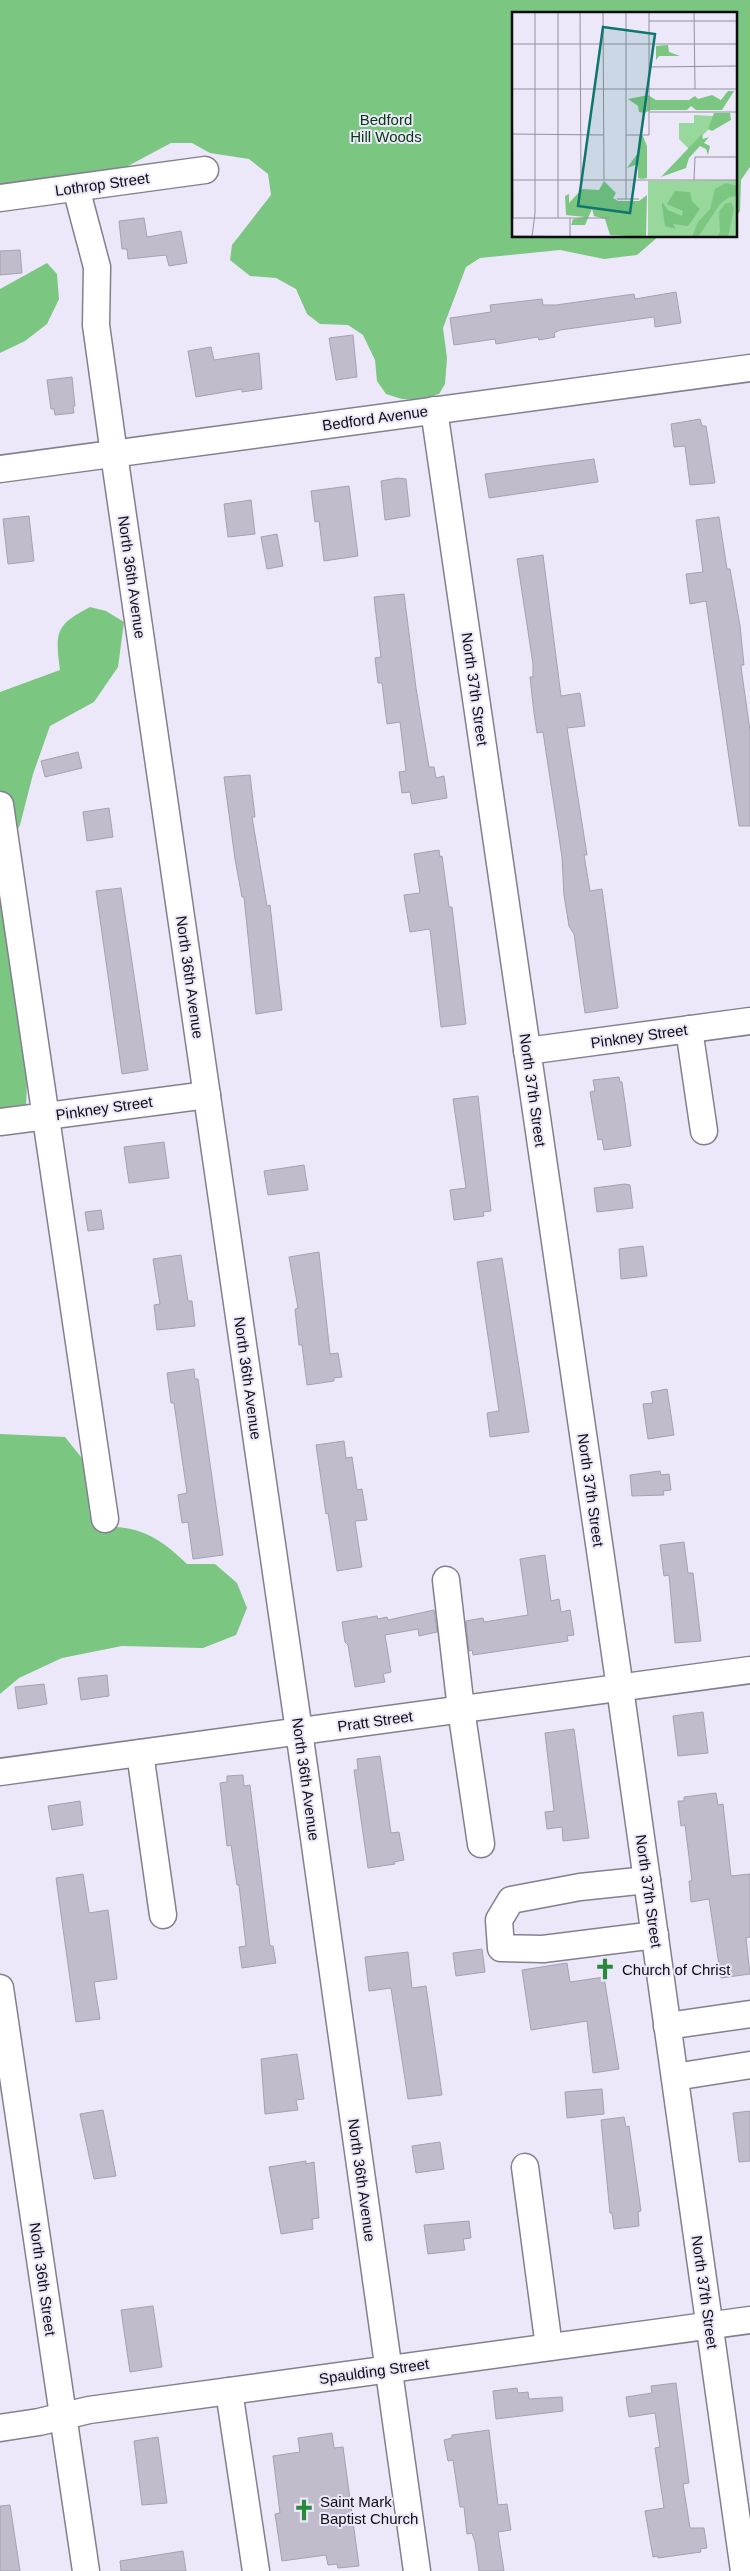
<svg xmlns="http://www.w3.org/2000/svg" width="750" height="2571" viewBox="0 0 750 2571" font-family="Arial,sans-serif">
	<rect width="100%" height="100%" fill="#ede8f9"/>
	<g fill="#7bc681">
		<polygon points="0,0 750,0 750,167 741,180 740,211 736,217 736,14 514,14 514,236 659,236 637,255 604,259 560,250 480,258 466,267 443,328 447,358 445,384 439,394 421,400 402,399 386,394 377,381 375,360 363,335 348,325 320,324 307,314 296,289 276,278 250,276 230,260 232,245 271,195 268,174 249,159 210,153 192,143 171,143 128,166 104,174 0,188"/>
		<polygon points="47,263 57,274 59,299 47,324 25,341 0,353 0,289"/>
		<path d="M90,607L106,611L124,622L118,667L94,702L50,726L33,774L20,825L0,864V692L60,670C55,633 55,625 90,607Z"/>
		<path d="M0,868C12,946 31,1027 26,1107L0,1115Z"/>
		<path d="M0,1434L65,1437L89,1467L99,1527C139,1525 159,1537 187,1564H215L237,1583L247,1608L236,1635L203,1648L122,1646L62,1658L19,1678L0,1694Z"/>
	</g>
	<g fill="#c1bccc" stroke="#a5a1b0">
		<polygon points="144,218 147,237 181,231 187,263 169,266 166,255 128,259 127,249 122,249 119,221"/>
		<polygon points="20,250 22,273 0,275 0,251"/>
		<polygon points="676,292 681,323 655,327 654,317 560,330 554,333 555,337 539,340 538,337 496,344 495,339 454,345 450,318 491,312 490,305 542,299 543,305 556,305 634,294 635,299"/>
		<polygon points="353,335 357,377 336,380 329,338"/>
		<polygon points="211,347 214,360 259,353 262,389 242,392 242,389 196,397 188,351"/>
		<polygon points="72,377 75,406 73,406 74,413 55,415 54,409 51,409 47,380"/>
		<polygon points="700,419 702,426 706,426 715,483 690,485 685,446 674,447 671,424"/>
		<polygon points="594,459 598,482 489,498 485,474"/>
		<polygon points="398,478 406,479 410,516 385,520 381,481"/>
		<polygon points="349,486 358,556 324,561 319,521 315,522 311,491"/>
		<polygon points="251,500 255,534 228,537 224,504"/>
		<polygon points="29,516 34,561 8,564 3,519"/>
		<polygon points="719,517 727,569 730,569 740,626 744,665 741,665 742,674 750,731 750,826 739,826 706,601 690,604 686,574 703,572 696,520"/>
		<polygon points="277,534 283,566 267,569 261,537"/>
		<polygon points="543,555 561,696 580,693 585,726 567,728 587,855 584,855 590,891 602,889 618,1008 585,1013 574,934 569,926 564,895 562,857 543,732 537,733 534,713 530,677 533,677 533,664 517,559"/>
		<polygon points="404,594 416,688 429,767 434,767 436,778 444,776 447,798 412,804 410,792 402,793 399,772 406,771 400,722 387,724 382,683 378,683 375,658 381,657 374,597"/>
		<polygon points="78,752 82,768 45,777 41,761"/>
		<polygon points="250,775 255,817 252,817 267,906 270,905 282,1010 256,1014 244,897 242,897 235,859 224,777"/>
		<polygon points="109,808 113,837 87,841 83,812"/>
		<polygon points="439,850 440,857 442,856 449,907 452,907 466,1024 441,1027 430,929 410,932 404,895 420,893 414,854"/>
		<polygon points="121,888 148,1070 122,1074 96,891"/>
		<polygon points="619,1077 620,1082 622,1082 631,1146 604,1150 602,1139 598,1140 590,1092 595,1091 593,1080"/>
		<polygon points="478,1096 491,1211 483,1212 484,1216 454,1220 450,1190 466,1188 453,1099"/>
		<polygon points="164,1142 169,1178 129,1183 124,1147"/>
		<polygon points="304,1165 308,1190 268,1195 264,1171"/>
		<polygon points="625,1184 630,1185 633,1208 597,1212 594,1188"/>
		<polygon points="101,1210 104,1229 88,1231 85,1212"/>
		<polygon points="643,1246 647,1276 621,1279 619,1249"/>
		<polygon points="319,1252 330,1354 338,1353 342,1377 334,1378 334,1381 307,1385 302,1345 299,1345 295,1309 298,1308 289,1257"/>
		<polygon points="181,1255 188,1301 192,1301 195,1326 157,1330 154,1305 160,1304 153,1259"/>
		<polygon points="502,1258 529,1432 490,1437 487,1413 499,1411 477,1262"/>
		<polygon points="194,1369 195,1379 198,1379 223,1555 193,1559 188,1522 182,1523 178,1495 187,1493 174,1403 171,1403 167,1373"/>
		<polygon points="667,1389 674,1435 648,1439 643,1404 653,1403 651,1392"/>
		<polygon points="344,1441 346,1458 352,1457 357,1490 362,1489 367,1520 355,1521 362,1567 337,1571 328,1513 326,1514 316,1445"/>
		<polygon points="660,1471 661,1475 669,1474 671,1490 663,1491 664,1495 632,1496 630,1475"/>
		<polygon points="684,1542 688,1573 693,1573 701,1641 675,1643 669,1575 664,1576 660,1545"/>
		<polygon points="545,1555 551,1601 559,1599 561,1612 570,1610 574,1635 567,1636 568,1641 473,1655 472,1650 469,1651 466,1621 483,1618 484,1622 528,1615 520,1559"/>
		<polygon points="434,1610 437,1632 419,1636 418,1629 385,1635 391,1672 383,1674 385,1682 355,1687 348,1645 345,1642 342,1622 377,1616 378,1619 387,1617 388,1620"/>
		<polygon points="107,1675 109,1696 81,1700 78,1678"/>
		<polygon points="44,1684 47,1704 18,1709 15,1687"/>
		<polygon points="703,1712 708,1753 678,1756 673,1716"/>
		<polygon points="574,1729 589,1838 563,1841 562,1827 547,1829 545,1812 554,1811 545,1733"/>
		<polygon points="380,1756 391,1833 399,1832 404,1860 394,1862 395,1864 368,1868 354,1770 358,1770 357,1759"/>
		<polygon points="243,1775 244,1786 250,1785 270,1946 273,1946 276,1963 242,1968 239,1947 246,1946 239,1885 237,1885 231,1845 227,1846 220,1783 227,1782 227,1776"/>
		<polygon points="716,1793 718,1805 723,1804 731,1876 750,1874 750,1937 746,1938 750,1974 721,1978 709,1899 691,1902 689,1881 692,1881 685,1825 681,1826 678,1801 684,1801 684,1797"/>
		<polygon points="80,1801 83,1825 52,1830 48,1806"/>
		<polygon points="83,1874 89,1913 108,1910 117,1979 94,1982 100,2019 76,2022 56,1878"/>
		<polygon points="482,1949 485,1972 456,1976 453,1953"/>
		<polygon points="408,1952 412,1988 426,1986 442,2095 408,2099 391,1988 369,1991 365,1957"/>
		<polygon points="567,1963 570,1982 604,1977 619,2069 593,2073 587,2021 531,2030 522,1970"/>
		<polygon points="297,2054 304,2099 296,2100 298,2110 265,2114 261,2059"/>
		<polygon points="602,2089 604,2114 567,2118 565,2092"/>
		<polygon points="103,2110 116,2176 94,2179 80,2114"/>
		<polygon points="750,2111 750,2161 739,2162 733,2113"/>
		<polygon points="624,2117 626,2127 629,2126 641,2211 638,2212 639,2226 614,2229 612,2213 610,2213 601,2120"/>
		<polygon points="440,2142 444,2169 416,2173 412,2146"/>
		<polygon points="306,2161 306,2164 314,2162 319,2218 312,2219 313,2229 281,2234 269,2167"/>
		<polygon points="469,2221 471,2238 463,2239 465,2250 428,2254 424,2225"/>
		<polygon points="153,2306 162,2367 130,2372 121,2310"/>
		<polygon points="676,2383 689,2483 683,2484 690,2528 704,2528 707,2548 700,2549 701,2552 658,2558 658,2556 653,2557 645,2511 664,2508 655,2448 660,2447 655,2413 629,2417 626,2397 652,2393 651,2386"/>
		<polygon points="517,2388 518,2393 528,2392 529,2399 562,2397 563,2411 496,2419 493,2391"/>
		<polygon points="489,2430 498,2505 507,2504 511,2530 498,2532 504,2571 479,2571 475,2542 472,2533 467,2534 464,2507 460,2507 453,2460 448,2461 444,2440 452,2438 452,2435"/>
		<polygon points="332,2433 334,2448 343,2447 359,2566 338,2568 337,2564 328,2565 326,2555 282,2561 275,2514 280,2513 273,2456 300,2452 298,2438"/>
		<polygon points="158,2437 167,2503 142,2505 134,2441"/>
		<polygon points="10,2505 20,2571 0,2571 0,2506"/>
		<polygon points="183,2551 186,2571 121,2571 120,2561"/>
	</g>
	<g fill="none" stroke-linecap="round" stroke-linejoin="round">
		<g stroke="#847f8e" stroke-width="29">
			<g id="minor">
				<polyline points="76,188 97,267 96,325 114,454 299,1731 417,2571"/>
				<polyline points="0,198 205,170"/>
				<polyline points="434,410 620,1688 744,2571"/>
				<polyline points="0,469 750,368"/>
				<polyline points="0,805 105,1519"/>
				<polyline points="689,1029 704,1131"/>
				<polyline points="527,1051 750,1021"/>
				<polyline points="0,1122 207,1095"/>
				<polyline points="446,1580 461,1709 481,1844"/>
				<polyline points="140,1753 163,1915"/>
				<polyline points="0,1772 750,1670"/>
				<polyline points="647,1880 580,1887 511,1900 499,1920 501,1948 543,1949 655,1935"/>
				<polyline points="0,1988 86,2571"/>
				<polyline points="667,2026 750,2014"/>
				<polyline points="675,2077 750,2065"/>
				<polyline points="525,2167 549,2347"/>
				<polyline points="229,2391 256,2571"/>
				<polyline points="0,2428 39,2422 89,2410 750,2320"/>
			</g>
		</g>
		<use href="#minor" stroke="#fff" stroke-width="26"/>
	</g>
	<defs>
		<g id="church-bare" transform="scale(1.725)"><path d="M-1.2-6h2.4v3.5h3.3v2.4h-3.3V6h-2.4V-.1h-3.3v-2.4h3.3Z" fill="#2b893b" stroke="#ede8f9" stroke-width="2.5" paint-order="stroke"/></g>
	</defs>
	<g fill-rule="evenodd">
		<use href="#church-bare" x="605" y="1969"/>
		<use href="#church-bare" x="304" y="2510"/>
	</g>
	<g text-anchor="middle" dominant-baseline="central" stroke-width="4" stroke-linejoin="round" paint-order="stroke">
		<g font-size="15" fill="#023b0e" stroke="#ede8f9">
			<text x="386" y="119">Bedford<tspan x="386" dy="17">Hill Woods</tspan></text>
		</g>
		<g font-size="15" fill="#0f0d12" stroke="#ede8f9">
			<text transform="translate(102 184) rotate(-8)">Lothrop Street</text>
			<text transform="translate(375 418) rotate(-8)">Bedford Avenue</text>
			<text transform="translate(132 577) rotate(82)">North 36th Avenue</text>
			<text transform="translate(475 689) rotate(82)">North 37th Street</text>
			<text transform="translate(190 977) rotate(82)">North 36th Avenue</text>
			<text transform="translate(639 1036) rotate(-8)">Pinkney Street</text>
			<text transform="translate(533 1090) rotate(82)">North 37th Street</text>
			<text transform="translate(104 1108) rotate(-8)">Pinkney Street</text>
			<text transform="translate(248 1378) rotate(82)">North 36th Avenue</text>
			<text transform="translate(591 1490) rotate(82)">North 37th Street</text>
			<text transform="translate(375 1721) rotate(-8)">Pratt Street</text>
			<text transform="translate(306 1779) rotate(82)">North 36th Avenue</text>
			<text transform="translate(649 1891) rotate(82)">North 37th Street</text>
			<text transform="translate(362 2180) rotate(82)">North 36th Avenue</text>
			<text transform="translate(43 2279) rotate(82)">North 36th Street</text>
			<text transform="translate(705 2292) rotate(82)">North 37th Street</text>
			<text transform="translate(374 2371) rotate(-8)">Spaulding Street</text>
		</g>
		<g font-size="15" fill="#0f0d12" stroke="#ede8f9" text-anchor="start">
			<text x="622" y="1969">Church of Christ</text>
			<text x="320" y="2501">Saint Mark<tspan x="320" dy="17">Baptist Church</tspan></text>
		</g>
	</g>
	<g transform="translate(512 12)">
		<rect width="225" height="225" fill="#ede8f9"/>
		<path d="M182,103L202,104L198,116L177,137L167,127V111H182ZM225,168V225H136V169Z" fill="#98d89d"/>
		<path d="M156,33L157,40L168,44H147L144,48V34ZM216,79H222L210,98H184L179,94L175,98H139L132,101L127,100L126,94L116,87L136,83L144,88H177L183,84L186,87L200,83L209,88ZM202,101H218L219,108L200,119L196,117ZM190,122L191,127L197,125L192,131L198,134L196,143L194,137L188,134L177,146L174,156L149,165ZM127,124H131L135,134V166L130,167L126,166V152L115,156L126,141ZM92,169L104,181L101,186L106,189H127L135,183L134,225L98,223L93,207L82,204L80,197L73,213H59L61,207L73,205L54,203L53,184L57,182V191L70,177L87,178ZM214,171L225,174V184L217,185L208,192L186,225H180L186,210L198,197L203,177ZM219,190L222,196L216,225H205L208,220L207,200L213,192Z" fill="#7bc681"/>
		<path d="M163,179L178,180L180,189L188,197L176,214L161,212L164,217L153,214L150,193V190L156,198L170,204L171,199L155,192Z" fill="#78c37e"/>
		<path fill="none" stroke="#94909d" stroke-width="1" d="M0,0L1,206M46,0V206M68,0L69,168M91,0L92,168M114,0V187M182,0L183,77M137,9H225M0,32H225M137,55L225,54M0,77H225M137,100H225M0,122L91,123M114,123H137V0M0,168H225M182,168L183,145H225M105,187H127M0,206H97M0,224L112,225M58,224V206M20,225L23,201V0"/>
		<path fill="#0f766e" fill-opacity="0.15" stroke="#0f766e" stroke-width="2.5" d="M91,15L143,22L118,201L66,194Z"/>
		<rect width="225" height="225" fill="none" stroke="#0f0d12" stroke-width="2.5"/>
	</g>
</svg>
